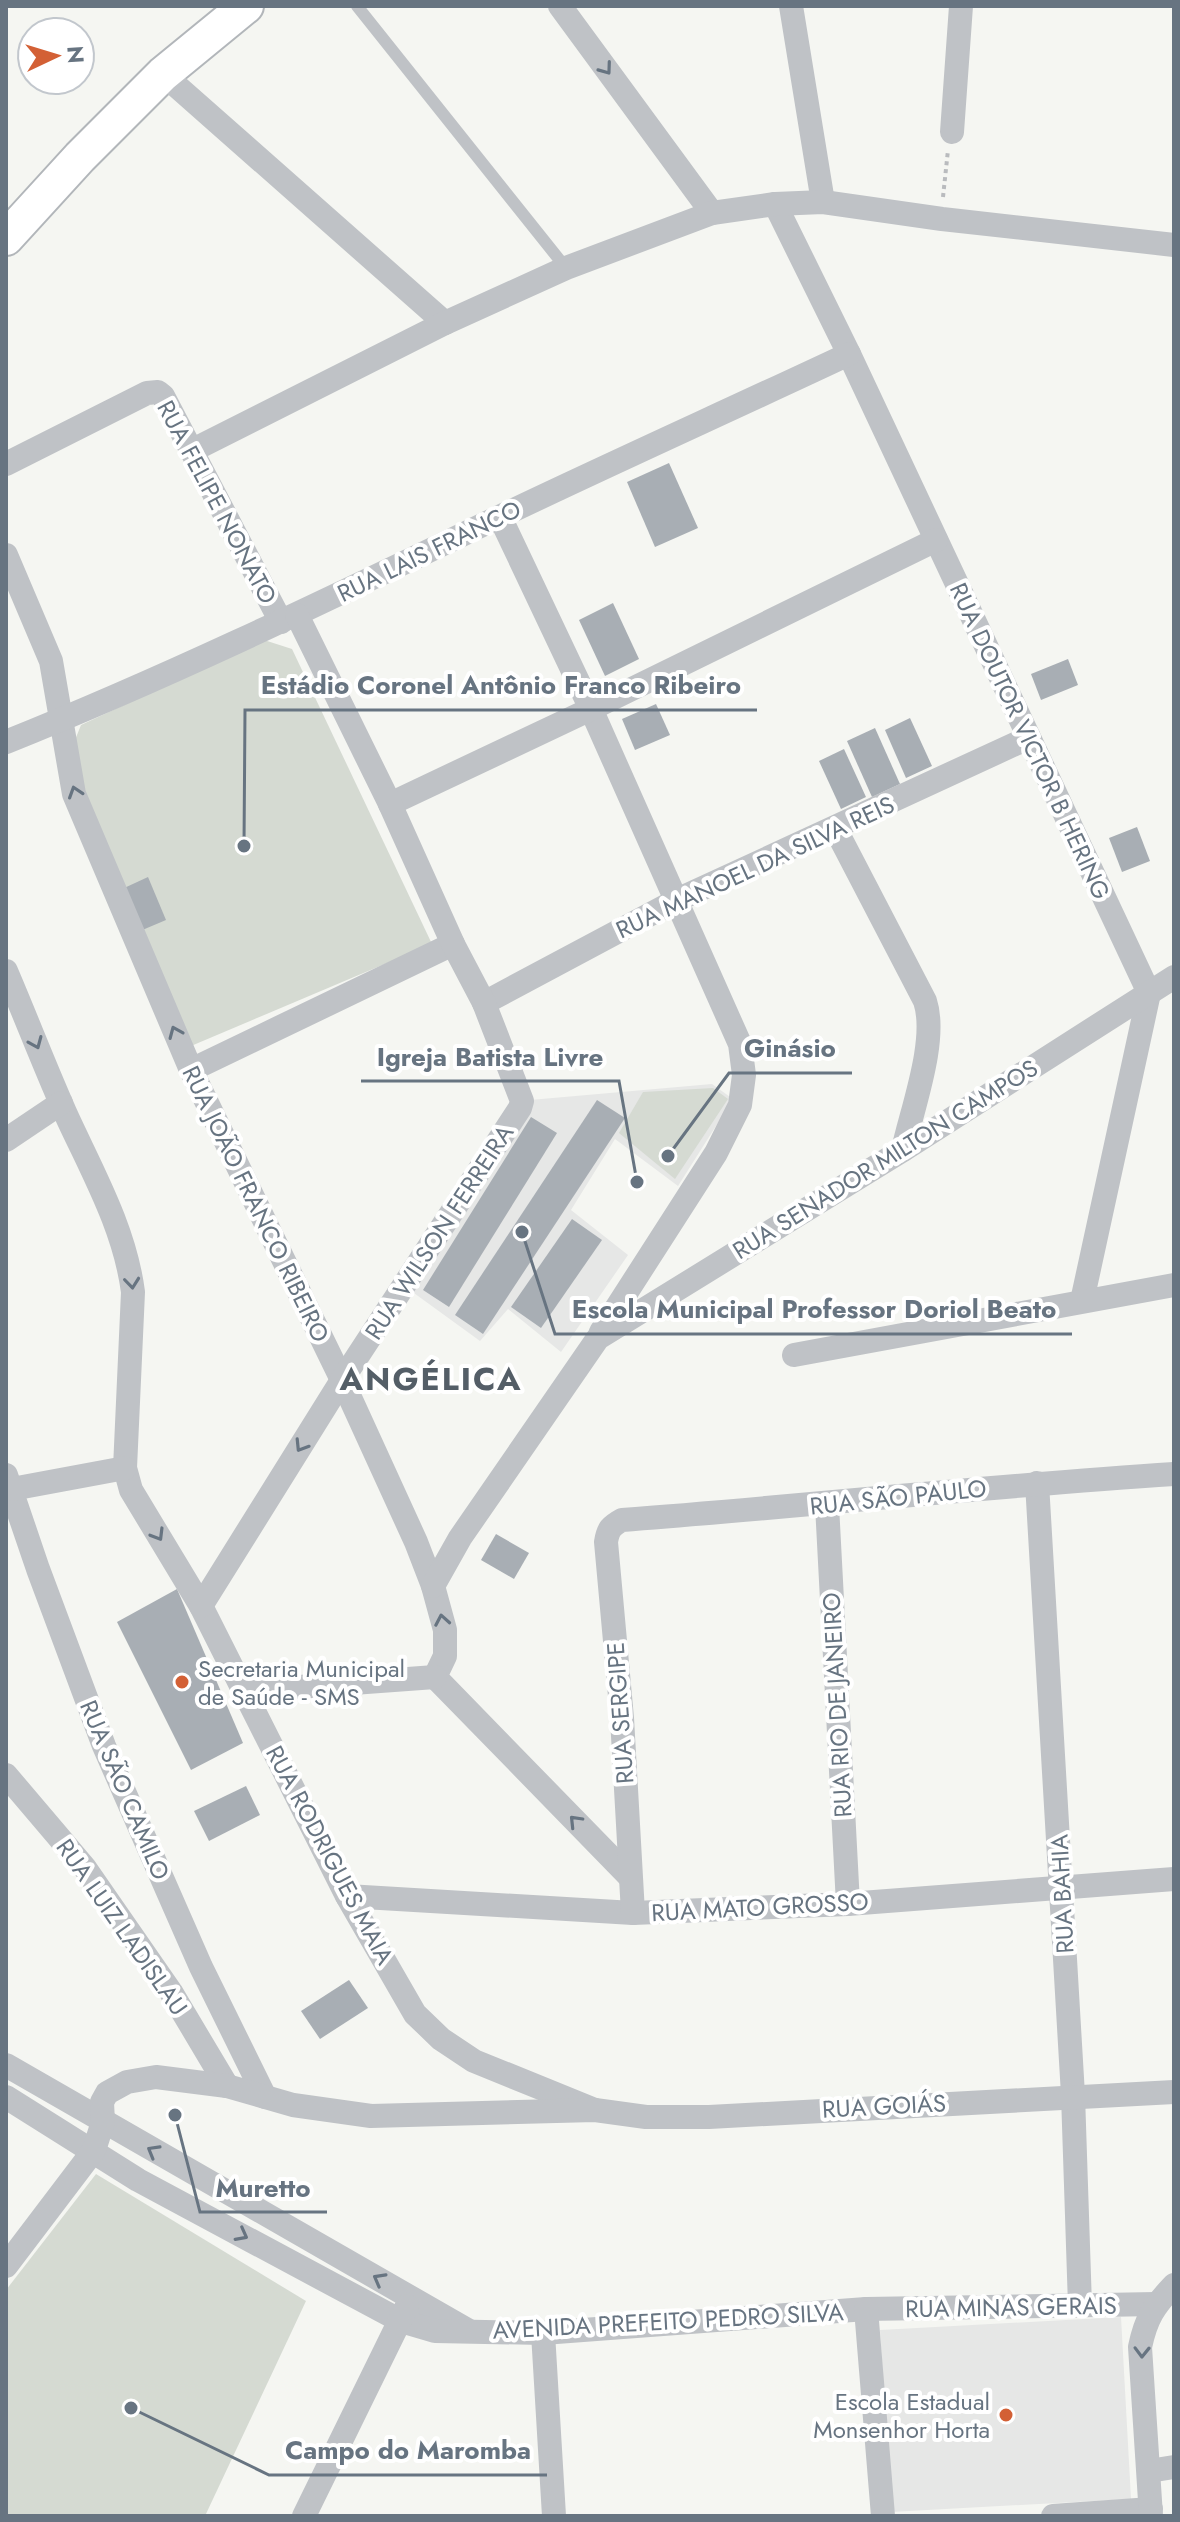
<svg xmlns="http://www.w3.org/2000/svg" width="1180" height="2522" viewBox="0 0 1180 2522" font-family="Jost,sans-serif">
	<rect width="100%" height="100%" fill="#f5f6f2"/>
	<g fill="#e6e7e6">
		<polygon points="712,1084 733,1099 678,1186 615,1139 571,1210 628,1255 561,1352 508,1309 480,1341 407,1288 530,1100"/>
		<polygon points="1121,2317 1131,2499 891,2512 880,2330"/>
	</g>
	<g fill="#d5dad2">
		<polygon points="264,640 292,649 432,944 191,1046 69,755 81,725"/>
		<polygon points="713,1088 728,1099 675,1179 619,1133 643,1092"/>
		<polygon points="96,2174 306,2301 205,2516 6,2516 6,2290"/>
	</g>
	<g fill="#a8aeb4">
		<polygon points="669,463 698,528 655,547 627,482"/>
		<polygon points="613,603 639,659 605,676 579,620"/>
		<polygon points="1068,659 1078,685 1041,700 1031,674"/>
		<polygon points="656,704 670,735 635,750 622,719"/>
		<polygon points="910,718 932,766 906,778 885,730"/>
		<polygon points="875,728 900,784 872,797 847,741"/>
		<polygon points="844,749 866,797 841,809 819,761"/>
		<polygon points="1137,827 1150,861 1122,872 1109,838"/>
		<polygon points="148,877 166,920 140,931 122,889"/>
		<polygon points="597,1100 625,1118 483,1334 455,1315"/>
		<polygon points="531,1117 557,1133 449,1307 423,1290"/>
		<polygon points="572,1219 602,1240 541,1328 511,1307"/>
		<polygon points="496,1534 529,1553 514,1579 481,1560"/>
		<polygon points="177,1589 243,1743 191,1770 117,1622"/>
		<polygon points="246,1786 260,1815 209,1841 194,1811"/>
		<polygon points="349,1980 368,2008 320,2039 301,2011"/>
	</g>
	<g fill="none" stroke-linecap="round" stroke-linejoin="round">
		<g stroke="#b2b6ba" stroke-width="38">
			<polyline id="secondary" points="6,238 80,157 163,74 246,6"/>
		</g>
		<polyline stroke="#b9bbbe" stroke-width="4" stroke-dasharray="4 4" stroke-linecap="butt" points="943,197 948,150"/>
		<polyline stroke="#bfc2c6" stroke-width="12" points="357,6 566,268"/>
		<g stroke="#bfc2c6" stroke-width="24">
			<polyline points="560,6 712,213"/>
			<polyline points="791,6 823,202"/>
			<polyline points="163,74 445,323"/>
			<polyline points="952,132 961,6"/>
			<polyline points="775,204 849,354 1149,993 1082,1301"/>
			<polyline points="193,450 445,323 566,268 712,213 775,204 823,202 942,219 1174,245"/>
			<polyline points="6,464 147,393 158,392 163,396 281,622"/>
			<polyline points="500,517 591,709 740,1044 744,1075 740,1105 716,1153 601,1332"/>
			<polyline points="6,555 51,661 74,794 191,1070 342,1380 416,1542 433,1586 445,1630 445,1656 435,1677 630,1877"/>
			<path d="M6,742C173,675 335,596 497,518C614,462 732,409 849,354"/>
			<polyline points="390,804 591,709 936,540"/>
			<path d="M835,828L925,1001C938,1040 912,1109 903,1150"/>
			<path d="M6,971C27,1020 46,1070 68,1119C94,1175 125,1230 133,1292L125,1468L131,1490L201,1606L347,1896L415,2014L441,2039L474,2061L595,2110"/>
			<polyline points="484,1003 677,900 1028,738"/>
			<polyline points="191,1070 453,944"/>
			<polyline points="6,1140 61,1103"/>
			<polyline points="794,1355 1174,1285"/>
			<polyline points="6,1475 38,1569 104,1746 201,1967 265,2097"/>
			<polyline points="1037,1483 1073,2095 1080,2306"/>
			<polyline points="12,1489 125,1468"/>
			<polyline points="827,1505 848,1904"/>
			<polyline points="433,1586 460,1538 598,1338 903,1150 1174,977"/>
			<polyline points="201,1606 342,1380 520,1108 522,1101 484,1003 453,944 390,804 297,615"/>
			<polyline points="244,1691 435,1677"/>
			<polyline points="6,1775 85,1868 171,1992 227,2086"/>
			<polyline points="347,1896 633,1913 848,1904 1174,1879"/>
			<path d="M633,1913L622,1718L606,1542C608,1529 611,1526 622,1520C806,1506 990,1486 1174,1474"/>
			<polyline points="6,2065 469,2331"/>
			<polyline points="6,2097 138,2180 401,2321 435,2331 543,2333 866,2309 1156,2304"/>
			<polyline points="6,2266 94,2150 103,2122 102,2102 107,2093 127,2082 156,2077 227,2086 293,2105 371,2116 595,2110 646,2117 709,2117 1174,2092"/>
			<polyline points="866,2309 883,2516"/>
			<polyline points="543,2333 554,2516"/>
			<polyline points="1149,2471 1174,2467"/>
			<polyline points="304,2516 407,2306"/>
			<polyline points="1053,2516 1151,2509"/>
			<path d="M1151,2516L1140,2347C1146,2318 1154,2306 1174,2285"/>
		</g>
		<use href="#secondary" stroke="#fff" stroke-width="34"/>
	</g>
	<defs><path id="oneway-chevron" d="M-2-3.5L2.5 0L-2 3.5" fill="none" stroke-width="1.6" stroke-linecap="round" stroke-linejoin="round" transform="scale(2)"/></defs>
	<g stroke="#677481">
		<use href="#oneway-chevron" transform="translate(606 69) rotate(54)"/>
		<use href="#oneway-chevron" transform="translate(75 792) rotate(-108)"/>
		<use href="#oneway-chevron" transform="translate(175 1032) rotate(-113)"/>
		<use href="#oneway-chevron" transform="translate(36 1043) rotate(67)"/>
		<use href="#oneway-chevron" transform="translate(132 1283) rotate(84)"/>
		<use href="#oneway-chevron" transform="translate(301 1446) rotate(122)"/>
		<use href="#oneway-chevron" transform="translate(158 1535) rotate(59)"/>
		<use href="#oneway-chevron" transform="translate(442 1620) rotate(-100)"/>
		<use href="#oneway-chevron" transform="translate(575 1821) rotate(-134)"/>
		<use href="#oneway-chevron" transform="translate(153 2151) rotate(-150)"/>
		<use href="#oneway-chevron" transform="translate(242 2235) rotate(28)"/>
		<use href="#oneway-chevron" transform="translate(379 2279) rotate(-151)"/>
		<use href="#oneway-chevron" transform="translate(1142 2352) rotate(91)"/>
	</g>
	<g fill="#d36035" stroke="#fff" stroke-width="3">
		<circle cx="182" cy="1682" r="8"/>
		<circle cx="1006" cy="2415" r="8"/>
	</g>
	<g text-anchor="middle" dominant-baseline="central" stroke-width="8" stroke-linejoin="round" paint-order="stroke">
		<g font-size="24" fill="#677481" stroke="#fff">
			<text transform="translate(217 502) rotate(62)">RUA FELIPE NONATO</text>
			<text transform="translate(429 551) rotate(-26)">RUA LAIS FRANCO</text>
			<text transform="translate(1030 741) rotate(65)">RUA DOUTOR VICTOR B HERING</text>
			<text transform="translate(755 867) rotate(-25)">RUA MANOEL DA SILVA REIS</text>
			<text transform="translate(885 1159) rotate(-32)">RUA SENADOR MILTON CAMPOS</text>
			<text transform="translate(256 1204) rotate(64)">RUA JOÃO FRANCO RIBEIRO</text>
			<text transform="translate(439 1232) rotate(-57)">RUA WILSON FERREIRA</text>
			<text transform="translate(898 1497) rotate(-6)">RUA SÃO PAULO</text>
			<text transform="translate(837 1705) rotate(-93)">RUA RIO DE JANEIRO</text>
			<text transform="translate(620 1713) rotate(-94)">RUA SERGIPE</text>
			<text transform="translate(125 1790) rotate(67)">RUA SÃO CAMILO</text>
			<text transform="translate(330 1855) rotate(62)">RUA RODRIGUES MAIA</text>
			<text transform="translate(1062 1894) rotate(-93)">RUA BAHIA</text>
			<text transform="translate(760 1907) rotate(-3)">RUA MATO GROSSO</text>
			<text transform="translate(122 1927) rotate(55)">RUA LUIZ LADISLAU</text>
			<text transform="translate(884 2106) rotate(-3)">RUA GOIÁS</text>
			<text transform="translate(1011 2307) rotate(-1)">RUA MINAS GERAIS</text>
			<text transform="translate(668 2321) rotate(-3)">AVENIDA PREFEITO PEDRO SILVA</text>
		</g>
		<g font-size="24" fill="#677481" stroke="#fff" text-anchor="start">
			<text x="198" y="1668">Secretaria Municipal<tspan x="198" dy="28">de Saúde - SMS</tspan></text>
			<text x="990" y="2401" text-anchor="end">Escola Estadual<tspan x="990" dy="28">Monsenhor Horta</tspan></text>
		</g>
		<g font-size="32" font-weight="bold" letter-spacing="2" fill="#545e67" stroke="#fff">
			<text x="431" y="1379">ANGÉLICA</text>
		</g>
	</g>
	<path fill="none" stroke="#677481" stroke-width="3" d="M244 846L245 710H757M668 1156L729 1073H852M637 1182L619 1081H361M522 1232L555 1334H1072M175 2115L200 2212H327M131 2408L269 2475H547"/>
	<g fill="#677481" stroke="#fff" stroke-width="3">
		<circle cx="244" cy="846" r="8"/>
		<circle cx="668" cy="1156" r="8"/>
		<circle cx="637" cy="1182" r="8"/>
		<circle cx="522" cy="1232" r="8"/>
		<circle cx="175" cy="2115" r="8"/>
		<circle cx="131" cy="2408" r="8"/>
	</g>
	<g font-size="26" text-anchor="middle" font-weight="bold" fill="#677481" stroke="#fff" stroke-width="8" stroke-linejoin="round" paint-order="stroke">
		<text x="501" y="694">Estádio Coronel Antônio Franco Ribeiro</text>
		<text x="790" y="1057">Ginásio</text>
		<text x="490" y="1066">Igreja Batista Livre</text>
		<text x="814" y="1318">Escola Municipal Professor Doriol Beato</text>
		<text x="263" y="2197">Muretto</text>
		<text x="408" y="2459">Campo do Maromba</text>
	</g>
	<rect width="1180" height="2522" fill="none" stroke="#677481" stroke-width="16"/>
	<g transform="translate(56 56) rotate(86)"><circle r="38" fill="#ffffff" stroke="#c2c7cd" stroke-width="2"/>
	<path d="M0-6L14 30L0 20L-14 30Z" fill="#d36035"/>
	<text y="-12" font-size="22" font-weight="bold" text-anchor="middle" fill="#677481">N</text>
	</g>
</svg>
